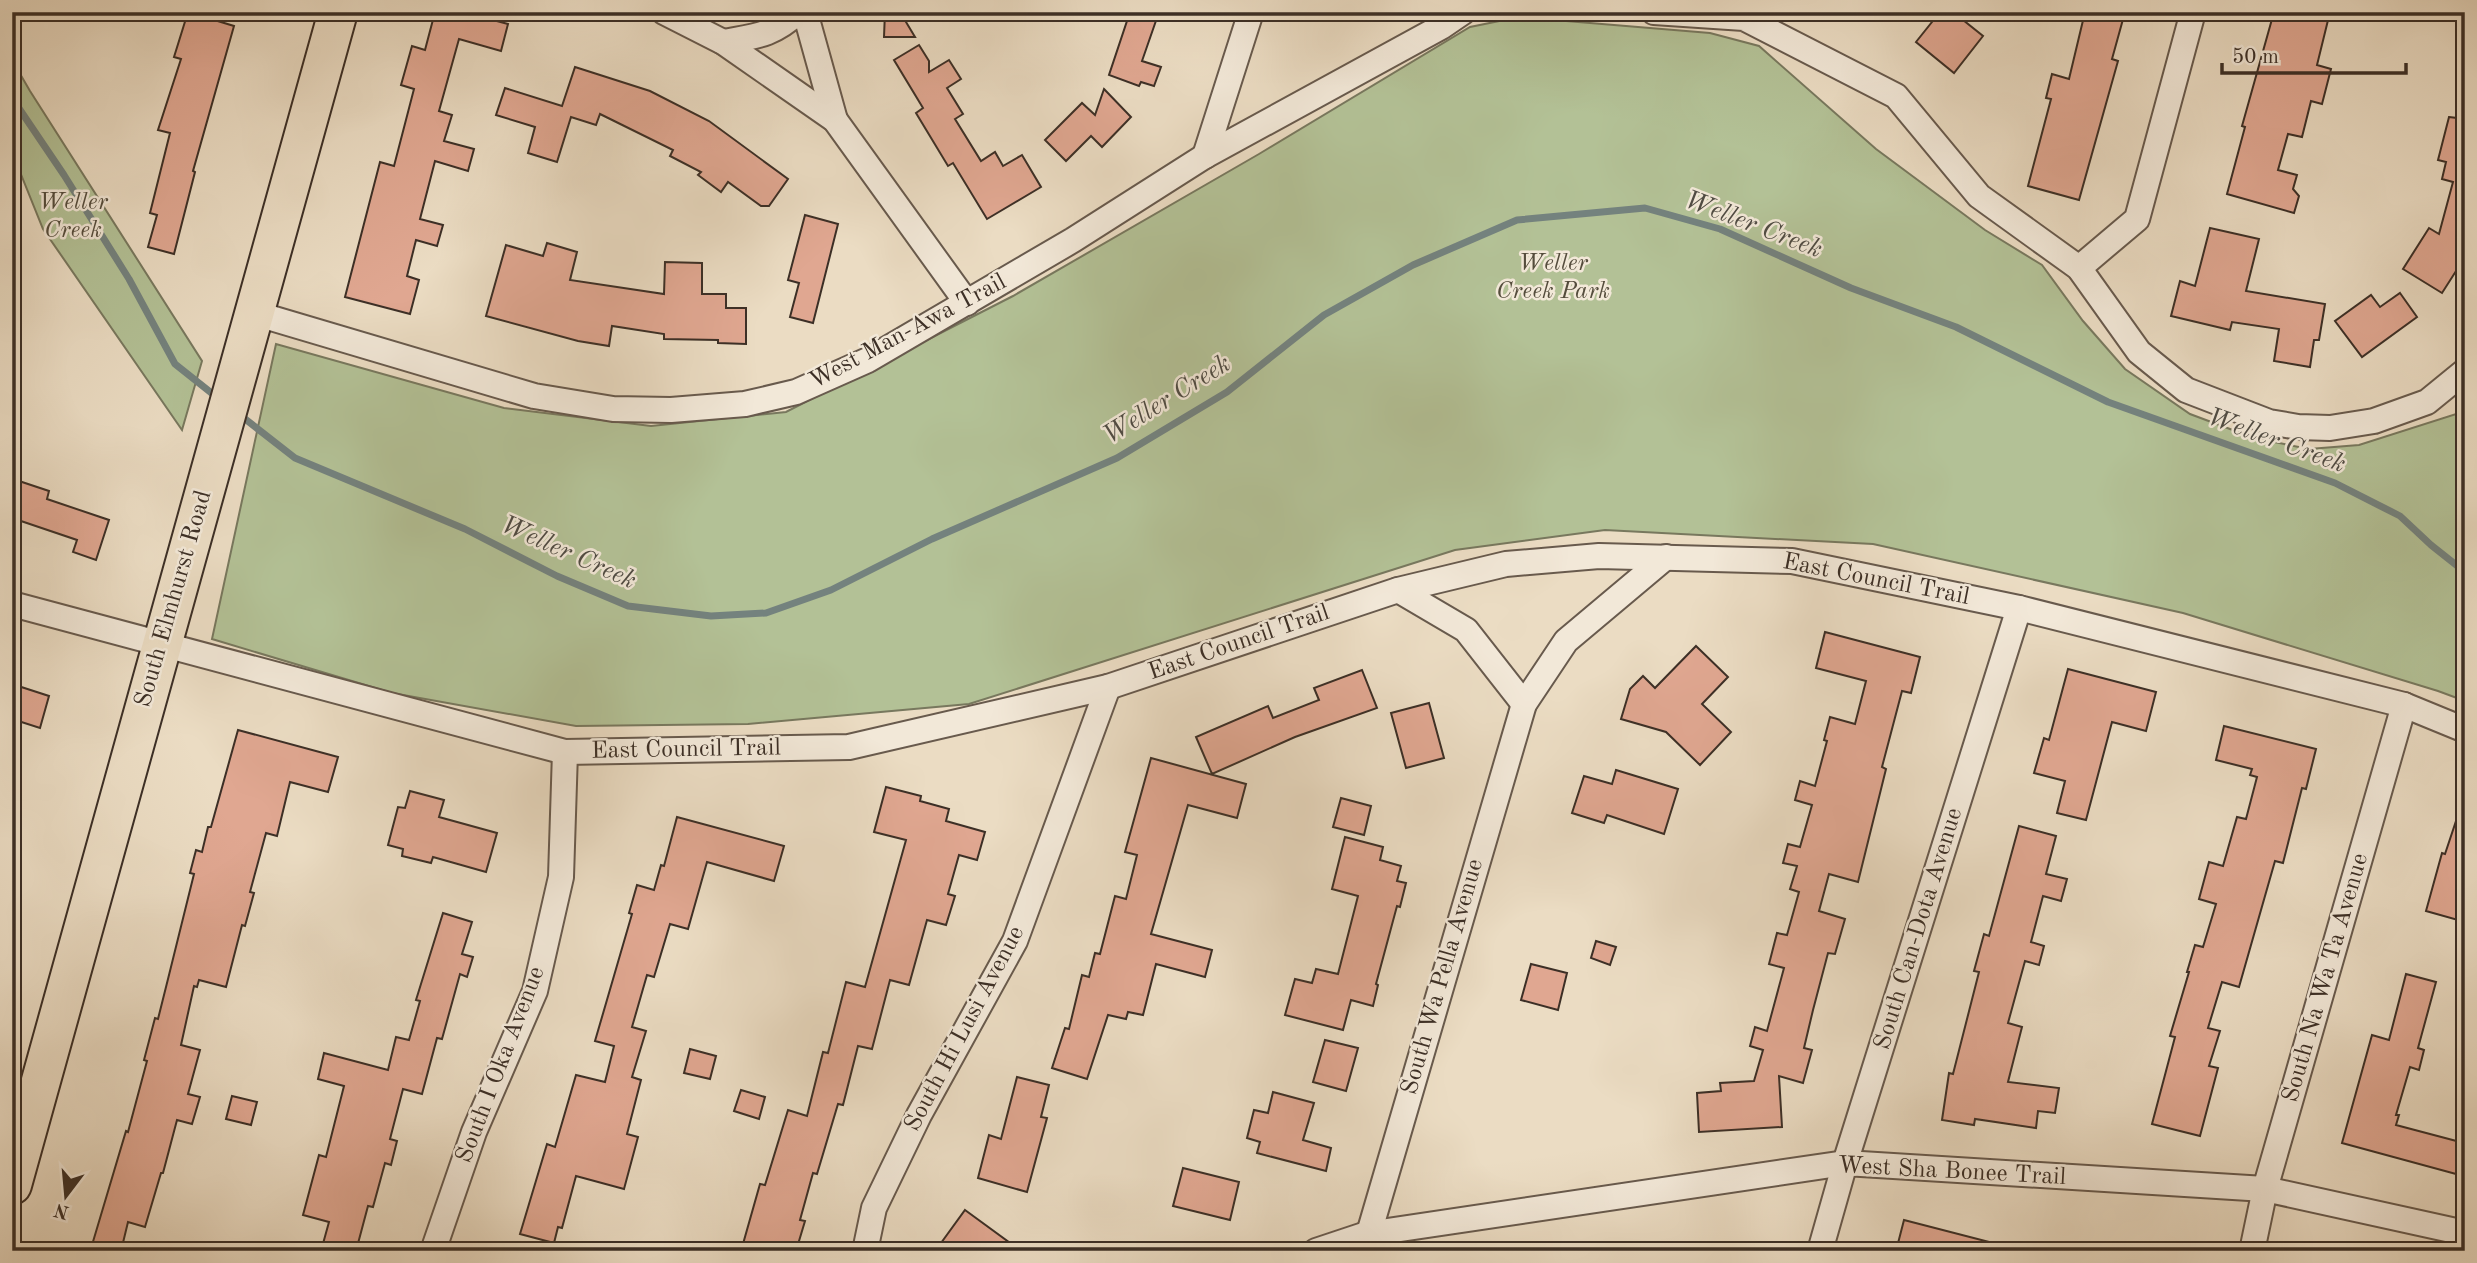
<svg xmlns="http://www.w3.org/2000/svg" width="2477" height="1263" viewBox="0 0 2477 1263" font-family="'Old Standard TT',serif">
	<rect width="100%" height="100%" fill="#ebdcc3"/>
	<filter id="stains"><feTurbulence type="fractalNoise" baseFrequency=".00286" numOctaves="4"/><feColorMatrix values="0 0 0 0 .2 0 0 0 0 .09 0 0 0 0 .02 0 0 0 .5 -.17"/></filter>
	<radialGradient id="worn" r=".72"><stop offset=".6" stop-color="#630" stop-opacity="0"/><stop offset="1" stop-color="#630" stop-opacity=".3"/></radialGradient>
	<g fill="#b3c196" stroke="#78785e" stroke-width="2">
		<polygon points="1519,17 1710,33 1759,46 1876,149 1985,230 2042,265 2083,321 2125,369 2190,414 2254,438 2309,449 2359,445 2456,414 2465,418 2465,701 2438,691 2183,613 1873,544 1605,530 1455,550 969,704 748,724 576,726 392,693 212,639 276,344 504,408 651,426 786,412 1013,296 1259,154 1470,27"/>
		<polygon points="12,60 30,91 202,361 182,430 43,229 12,152"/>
	</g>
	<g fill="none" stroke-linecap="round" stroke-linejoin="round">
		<g stroke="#74827e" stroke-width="7">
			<polyline points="12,98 64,175 129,279 175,364 219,399"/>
			<polyline points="240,415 295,458 465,529 557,576 628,606 711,616 766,613 831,590 932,539 1117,458 1227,392 1324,315 1413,265 1517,220 1645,208 1720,229 1851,288 1956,327 2108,402 2335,483 2400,516 2431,545 2465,572"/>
		</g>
	</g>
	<g fill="#e0a791" stroke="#3c2f26" stroke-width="2">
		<polygon points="188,12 234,26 193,171 195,172 174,254 148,247 157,215 150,213 170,133 158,130 181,59 174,57"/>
		<polygon points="435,12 463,12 508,24 501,51 459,39 439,111 452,115 444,141 474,149 468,171 435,161 420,219 443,225 437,246 416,240 407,276 419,280 410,314 345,297 380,162 394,166 414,89 401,85 412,46 425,50"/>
		<polygon points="885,12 900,12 915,37 884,37"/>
		<polygon points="1130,12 1159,12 1142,61 1161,67 1154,86 1141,82 1139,86 1109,75"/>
		<polygon points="1940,12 1953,12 1983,36 1954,73 1916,42"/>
		<polygon points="2085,12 2125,12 2112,59 2118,61 2079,200 2028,186 2051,99 2046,98 2052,74 2069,79"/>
		<polygon points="2274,12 2330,12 2317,65 2331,69 2322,104 2311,101 2302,137 2288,134 2278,170 2297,175 2293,189 2299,196 2294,213 2227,194 2245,127 2242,126"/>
		<polygon points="919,45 929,61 929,72 949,60 961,79 947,88 963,114 955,119 981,161 995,152 1003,166 1022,155 1041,187 987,219 953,163 948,166 916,113 923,108 894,60"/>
		<polygon points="575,67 650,91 709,121 788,179 769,206 761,206 728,182 721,192 698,175 701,172 670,156 673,150 600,114 596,125 571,117 557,162 528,153 535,127 496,115 505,88 562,106"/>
		<polygon points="1104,89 1131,117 1102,147 1091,136 1066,161 1045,140 1082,103 1095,115"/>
		<polygon points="2449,117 2465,119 2465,257 2442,293 2403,269 2429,228 2439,234 2453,182 2442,179 2446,162 2438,160"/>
		<polygon points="805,215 838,224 813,323 790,317 799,283 788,280"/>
		<polygon points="2210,228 2259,239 2246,291 2325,304 2319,340 2314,340 2310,367 2274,361 2279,329 2232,322 2230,330 2171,316 2180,281 2195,286"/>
		<polygon points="547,243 577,252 570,280 664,294 665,262 702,263 702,294 726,294 726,308 746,308 746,344 718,343 718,340 664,339 664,334 612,326 609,346 578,341 486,316 506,245 543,256"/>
		<polygon points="2400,293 2417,317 2362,357 2335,321 2371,295 2380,307"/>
		<polygon points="19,481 49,491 47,499 109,520 96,560 73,552 77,540 12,518 12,504"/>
		<polygon points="1825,632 1920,657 1911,693 1902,691 1882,767 1886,769 1858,882 1829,874 1819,911 1845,919 1835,954 1828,953 1813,1010 1804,1048 1812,1050 1803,1083 1779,1076 1782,1127 1699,1132 1697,1093 1721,1091 1720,1083 1754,1081 1763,1050 1750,1046 1755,1027 1767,1031 1784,968 1769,964 1777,933 1787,935 1799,892 1790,889 1797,866 1783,863 1788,844 1800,847 1812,805 1795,800 1800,781 1815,786 1827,741 1824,740 1830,717 1855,724 1866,681 1816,668"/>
		<polygon points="1696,646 1728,677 1702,704 1731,732 1700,765 1666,732 1621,719 1630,689 1643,676 1655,688"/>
		<polygon points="2068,669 2156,692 2146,731 2112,722 2086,820 2057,813 2065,781 2034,773 2044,738 2049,740"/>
		<polygon points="1362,670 1377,708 1295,737 1212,774 1196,737 1268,706 1273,718 1319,700 1314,688"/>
		<polygon points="12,684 49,696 40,728 12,719"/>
		<polygon points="1429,703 1444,758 1406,768 1391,713"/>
		<polygon points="2224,726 2316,749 2306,789 2302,788 2283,863 2275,861 2239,987 2222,982 2208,1028 2220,1031 2209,1066 2218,1068 2200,1136 2152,1124 2175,1037 2170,1036 2189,972 2187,972 2195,945 2203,947 2216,904 2199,899 2209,862 2223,866 2237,817 2246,819 2257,777 2250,775 2252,769 2216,760"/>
		<polygon points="238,730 338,757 328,792 290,782 277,836 266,833 250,892 254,893 245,926 242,925 226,987 199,980 197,987 194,986 181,1045 200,1050 188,1094 200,1097 192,1124 177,1120 163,1173 161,1173 145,1227 128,1222 121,1251 112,1251 92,1245 126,1131 128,1132 147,1061 144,1060 155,1018 158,1019 168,979 194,874 190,873 196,850 202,852 208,827 211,827"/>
		<polygon points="1151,758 1246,784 1237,818 1188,805 1151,934 1212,950 1205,977 1156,964 1143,1015 1128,1012 1126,1019 1108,1015 1087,1079 1052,1068 1065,1028 1069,1029 1082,975 1089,977 1095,953 1100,954 1115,896 1126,899 1137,855 1125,852"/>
		<polygon points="1616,770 1678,789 1664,834 1607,815 1604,823 1572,813 1584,776 1612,784"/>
		<polygon points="886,787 921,796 920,801 949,809 946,821 985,832 977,860 959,855 948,894 955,896 946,925 927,920 909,985 890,980 872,1049 858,1046 843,1105 838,1104 817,1174 813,1173 800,1220 805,1221 796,1251 741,1251 760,1184 765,1185 788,1110 807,1116 823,1052 828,1053 846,982 865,987 906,840 874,832"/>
		<polygon points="410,791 444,800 439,817 497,833 486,872 433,857 431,863 402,856 403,849 388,845 398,807 405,808"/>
		<polygon points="1341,798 1371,806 1364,835 1333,827"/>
		<polygon points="2461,806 2465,806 2465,922 2426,911 2442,853 2445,854"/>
		<polygon points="677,817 784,846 774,881 707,862 688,929 670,924 654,977 647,975 632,1027 646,1031 632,1077 641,1080 627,1134 638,1137 624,1189 576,1176 562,1228 558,1227 554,1243 520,1234 547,1144 555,1147 576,1075 605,1082 614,1046 595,1041 632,914 629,913 637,885 654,890 661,865 664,866"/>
		<polygon points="2019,826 2056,836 2046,874 2067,879 2061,901 2043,896 2031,942 2044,946 2039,965 2025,961 2008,1023 2022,1027 2008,1082 2059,1088 2055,1113 2038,1111 2036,1128 1975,1119 1974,1125 1942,1120 1949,1073 1953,1074 1979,972 1974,971 1984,934 1989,936"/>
		<polygon points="1345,837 1383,847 1380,860 1401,866 1397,881 1406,883 1400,907 1397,906 1376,984 1378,985 1373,1006 1351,1000 1343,1030 1285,1015 1295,979 1312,983 1316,969 1338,974 1358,896 1332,889"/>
		<polygon points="443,913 472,922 462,954 473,957 467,977 460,974 442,1039 437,1038 422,1094 403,1089 390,1139 397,1141 391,1165 385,1163 373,1207 368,1206 356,1251 321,1251 329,1222 303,1215 319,1155 326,1157 344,1086 318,1079 324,1053 388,1070 396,1037 409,1040 420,1001 416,1000"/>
		<polygon points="1596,941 1616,947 1610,965 1591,958"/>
		<polygon points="1531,964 1567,973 1558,1010 1521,1000"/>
		<polygon points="2406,974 2436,982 2418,1048 2424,1050 2419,1070 2410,1067 2396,1115 2399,1115 2396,1125 2464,1143 2456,1174 2342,1143 2372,1035 2389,1040"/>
		<polygon points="1325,1040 1358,1048 1346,1091 1313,1082"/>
		<polygon points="690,1049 716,1056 710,1079 684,1073"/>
		<polygon points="1017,1077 1049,1085 1041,1117 1047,1118 1027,1192 978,1178 989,1135 1001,1139"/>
		<polygon points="741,1090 765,1097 759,1119 734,1111"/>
		<polygon points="1273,1092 1314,1103 1303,1140 1331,1148 1326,1171 1257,1153 1260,1142 1247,1138 1254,1110 1268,1113"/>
		<polygon points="232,1096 257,1102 251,1125 226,1119"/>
		<polygon points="1183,1168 1239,1182 1230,1220 1173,1206"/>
		<polygon points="965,1210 1021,1251 951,1251 941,1243"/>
		<polygon points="1904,1220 1997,1244 1996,1251 1896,1251"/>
	</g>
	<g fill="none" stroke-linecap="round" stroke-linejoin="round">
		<g stroke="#685a4d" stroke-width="28">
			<g id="minor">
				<polyline points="664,12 723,42 835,120 967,303"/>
				<polyline points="805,12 835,120"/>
				<polyline points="1654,12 1744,18 1896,96 1979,196 2079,268 2139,352 2186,390 2269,422 2298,427 2330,428 2374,421 2427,402 2465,371"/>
				<path d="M723,42C756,36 772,36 798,12"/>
				<polyline points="1205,156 1251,12"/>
				<polyline points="2079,268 2137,219 2193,12"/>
				<polyline points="254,313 534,396 613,409 671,410 745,404 796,392 868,360 1073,240 1205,156 1441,27 1463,12"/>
				<polyline points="1398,590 1466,630 1524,704"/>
				<polyline points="12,604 565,752 849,747 1108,687 1398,590 1506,564 1599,556 1792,561 2019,608 2404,705 2465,730"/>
				<polyline points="1365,1247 1524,704 1566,641 1666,557"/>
				<polyline points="433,1251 474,1132 535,991 561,877 565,752"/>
				<polyline points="865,1251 874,1208 919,1115 1015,941 1108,687"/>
				<polyline points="1316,1251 1367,1234 1845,1163 2265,1189 2465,1233"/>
				<polyline points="1820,1251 1845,1163 2019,608"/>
				<polyline points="2252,1251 2265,1189 2404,705"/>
			</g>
		</g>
		<g stroke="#3c2f26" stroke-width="42">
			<polyline id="primary" points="12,1185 338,12"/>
		</g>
		<use href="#minor" stroke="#f2e8d8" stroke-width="24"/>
		<use href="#primary" stroke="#ebdcc3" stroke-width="38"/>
	</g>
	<g text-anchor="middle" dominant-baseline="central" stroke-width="5" stroke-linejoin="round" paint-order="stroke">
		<g font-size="24" font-style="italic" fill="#544c3c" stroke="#f2e8d8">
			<text x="73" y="203">Weller<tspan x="73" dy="28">Creek</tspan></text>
			<text x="1553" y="264">Weller<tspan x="1553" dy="28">Creek Park</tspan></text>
		</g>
		<g font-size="24" fill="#3c2f26" stroke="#f2e8d8">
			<text transform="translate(908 332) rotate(-28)">West Man-Awa Trail</text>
			<text transform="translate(1876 580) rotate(11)">East Council Trail</text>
			<text transform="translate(174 599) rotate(-74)">South Elmhurst Road</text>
			<text transform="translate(1239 643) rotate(-19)">East Council Trail</text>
			<text transform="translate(686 750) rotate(-1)">East Council Trail</text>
			<text transform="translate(1919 929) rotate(-73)">South Can-Dota Avenue</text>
			<text transform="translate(1443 977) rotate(-74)">South Wa Pella Avenue</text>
			<text transform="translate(2326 978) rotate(-74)">South Na Wa Ta Avenue</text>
			<text transform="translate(965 1029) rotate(-62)">South Hi Lusi Avenue</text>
			<text transform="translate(501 1065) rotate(-69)">South I Oka Avenue</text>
			<text transform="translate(1952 1172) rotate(3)">West Sha Bonee Trail</text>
		</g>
		<g font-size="26" font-style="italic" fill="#4f4b43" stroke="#f2e8d8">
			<text transform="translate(1753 225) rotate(21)">Weller Creek</text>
			<text transform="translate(1167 400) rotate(-32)">Weller Creek</text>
			<text transform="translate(2276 441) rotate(20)">Weller Creek</text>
			<text transform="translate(568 553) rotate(24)">Weller Creek</text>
		</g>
	</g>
	<rect width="2477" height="1263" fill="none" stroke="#ebdcc3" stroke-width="42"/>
	<rect x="14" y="14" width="2449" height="1235" fill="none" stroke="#3c2f26" stroke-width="3.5"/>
	<rect x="21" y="21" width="2435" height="1221" fill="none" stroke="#3c2f26" stroke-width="2"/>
	<g transform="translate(66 1196) rotate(196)" stroke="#f2e8d8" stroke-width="5" paint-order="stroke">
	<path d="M0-5L12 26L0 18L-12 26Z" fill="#3c2f26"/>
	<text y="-10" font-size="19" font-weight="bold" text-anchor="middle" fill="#3c2f26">N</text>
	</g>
	<path d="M2222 63v10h184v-10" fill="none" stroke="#3c2f26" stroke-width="3.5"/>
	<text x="2232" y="63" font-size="21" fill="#3c2f26" stroke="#f2e8d8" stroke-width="5" paint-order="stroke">50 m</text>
	<rect width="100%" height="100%" filter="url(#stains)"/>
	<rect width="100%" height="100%" fill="url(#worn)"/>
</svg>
